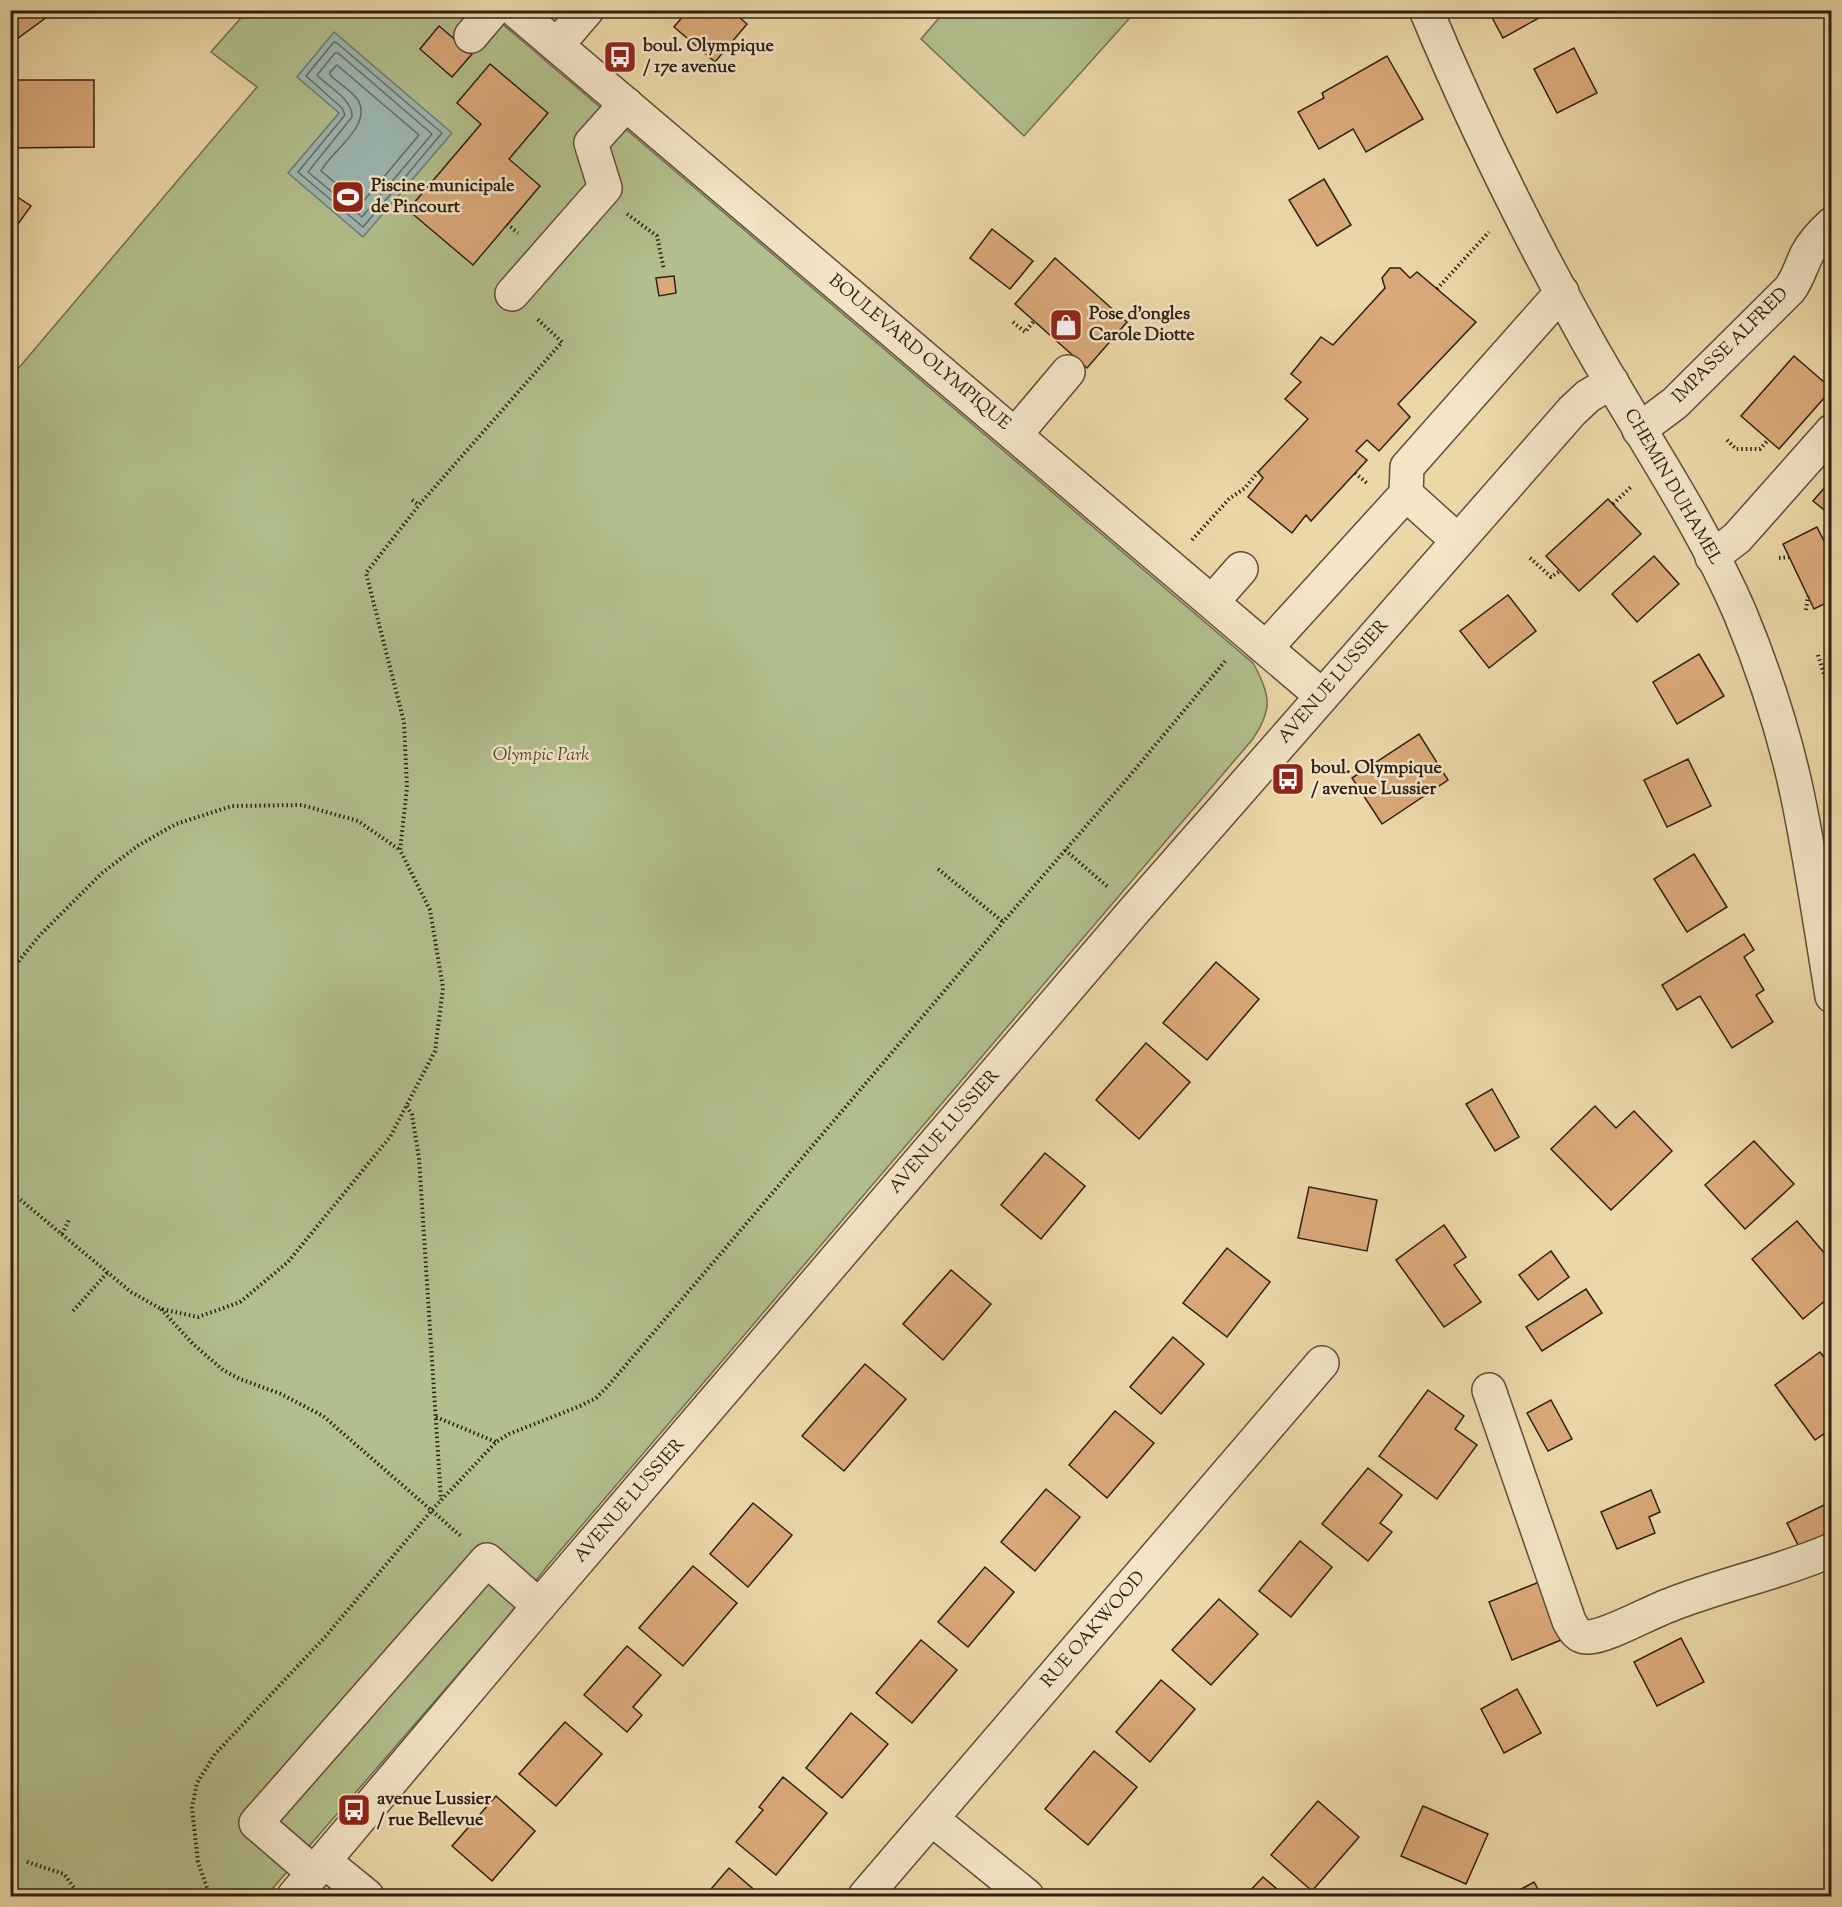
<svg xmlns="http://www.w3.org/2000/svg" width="1842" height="1907" viewBox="0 0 1842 1907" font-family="'Sorts Mill Goudy',serif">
	<rect width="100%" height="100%" fill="#ecd7a8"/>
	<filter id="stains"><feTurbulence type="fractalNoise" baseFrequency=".00333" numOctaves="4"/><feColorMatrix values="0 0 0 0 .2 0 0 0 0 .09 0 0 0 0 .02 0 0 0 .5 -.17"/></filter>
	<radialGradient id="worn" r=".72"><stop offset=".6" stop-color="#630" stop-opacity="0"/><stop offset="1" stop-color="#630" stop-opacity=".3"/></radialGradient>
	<g fill="#b2bf8c" stroke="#707051" stroke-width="1.5">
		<path d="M247,11H487L1253,663C1271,695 1273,710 1252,740L548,1565L505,1620L266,1896H11V377L257,87L211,52Z"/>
		<polygon points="945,11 945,10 1136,11 1024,136 921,39"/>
	</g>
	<polygon fill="#9cb7b2" stroke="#707b74" stroke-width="1.5" points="334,32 452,133 363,237 288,173 339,113 297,77"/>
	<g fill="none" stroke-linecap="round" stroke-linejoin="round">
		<g stroke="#666c64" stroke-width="1.5">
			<polygon points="334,42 337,43 442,133 363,227 298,172 345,115 342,108 306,76"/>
			<path d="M335,53H338L432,134L362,217L308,172L352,117C353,99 328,87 317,75Z"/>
			<path d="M337,65L419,135L361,204L321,171C331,151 373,126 358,100C351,90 338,83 330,75V72Z"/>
		</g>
	</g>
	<g fill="#daa97a" stroke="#2f2016" stroke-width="1.5">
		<polygon points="10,10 49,10 51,14 10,44"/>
		<polygon points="688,10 731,10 747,24 715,62 674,27"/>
		<polygon points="1488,10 1553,10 1503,38"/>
		<polygon points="439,26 472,54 452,77 420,49"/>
		<polygon points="1574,48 1597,93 1557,113 1534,69"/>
		<polygon points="1387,56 1423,119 1366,152 1353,129 1319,149 1298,112 1324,98 1322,93"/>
		<polygon points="490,64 548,113 509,159 540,186 473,265 408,210 481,124 457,103"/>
		<polygon points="12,80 94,80 94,147 12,148"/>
		<polygon points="1324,179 1351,225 1317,246 1289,200"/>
		<polygon points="10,192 31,206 10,235"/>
		<polygon points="992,229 1033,261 1010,289 970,258"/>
		<polygon points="1055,258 1127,322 1087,368 1015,304"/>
		<polygon points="1390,268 1400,268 1410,278 1417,272 1476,322 1398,404 1410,417 1379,451 1367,440 1356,451 1367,460 1311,521 1306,515 1292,533 1248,497 1263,478 1258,472 1308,419 1285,399 1301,382 1291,374 1321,337 1333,345 1385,288 1382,278"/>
		<polygon points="674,276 676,293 659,296 656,278"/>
		<polygon points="1794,356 1832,389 1779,449 1741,416"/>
		<polygon points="1832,479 1832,516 1813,501"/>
		<polygon points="1608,499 1641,534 1579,591 1546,556"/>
		<polygon points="1817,527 1832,557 1832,600 1814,609 1783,544"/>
		<polygon points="1654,556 1679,584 1637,622 1612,594"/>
		<polygon points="1508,595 1536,631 1489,668 1460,631"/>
		<polygon points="1699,654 1724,696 1677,724 1653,682"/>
		<polygon points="1419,734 1448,780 1382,824 1352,778"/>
		<polygon points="1688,759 1711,806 1667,827 1644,780"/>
		<polygon points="1694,854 1727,907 1687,932 1654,879"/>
		<polygon points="1744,934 1754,950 1744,957 1764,990 1756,995 1773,1022 1732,1048 1700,996 1677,1010 1662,985"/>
		<polygon points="1216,962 1259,999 1207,1060 1163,1023"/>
		<polygon points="1146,1043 1190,1082 1139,1139 1096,1100"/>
		<polygon points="1492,1089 1519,1137 1495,1151 1466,1104"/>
		<polygon points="1595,1106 1616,1128 1634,1111 1672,1151 1611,1210 1551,1149"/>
		<polygon points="1754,1141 1794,1184 1745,1229 1705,1185"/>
		<polygon points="1045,1153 1085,1186 1041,1239 1001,1205"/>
		<polygon points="1309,1187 1377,1200 1367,1251 1298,1238"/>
		<polygon points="1797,1221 1832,1262 1832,1295 1803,1319 1752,1259"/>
		<polygon points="1444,1225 1466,1257 1454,1265 1481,1302 1444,1327 1396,1260"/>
		<polygon points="1227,1248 1270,1282 1227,1337 1183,1303"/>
		<polygon points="1551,1251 1569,1277 1538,1300 1519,1275"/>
		<polygon points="951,1270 991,1304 943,1360 903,1324"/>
		<polygon points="1586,1289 1602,1313 1542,1351 1526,1327"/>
		<polygon points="1173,1337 1204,1364 1161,1414 1130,1387"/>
		<polygon points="1820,1352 1832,1368 1832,1428 1815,1440 1775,1385"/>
		<polygon points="865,1364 906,1399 844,1471 802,1436"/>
		<polygon points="1428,1390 1464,1416 1455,1429 1477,1445 1437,1499 1379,1456"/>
		<polygon points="1551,1400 1572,1439 1548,1451 1527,1413"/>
		<polygon points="1115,1411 1154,1443 1107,1498 1069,1465"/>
		<polygon points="1368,1468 1402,1495 1380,1523 1392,1532 1368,1561 1322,1524"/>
		<polygon points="1046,1489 1080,1517 1035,1571 1001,1542"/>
		<polygon points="1651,1490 1660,1512 1649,1517 1655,1533 1617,1549 1601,1512"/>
		<polygon points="753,1503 792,1535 748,1587 710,1554"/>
		<polygon points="1826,1504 1832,1517 1832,1534 1800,1549 1787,1523"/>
		<polygon points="1300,1541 1332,1567 1291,1617 1259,1591"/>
		<polygon points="693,1566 737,1603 683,1666 639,1628"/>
		<polygon points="985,1567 1014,1592 968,1647 938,1622"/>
		<polygon points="1542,1581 1566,1638 1512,1660 1489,1602"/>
		<polygon points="1219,1599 1258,1634 1211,1685 1172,1650"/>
		<polygon points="1681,1638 1704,1682 1657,1706 1634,1662"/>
		<polygon points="921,1640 957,1670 912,1723 876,1693"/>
		<polygon points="627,1646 661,1675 633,1707 642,1715 627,1732 584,1695"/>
		<polygon points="1161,1680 1195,1709 1150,1762 1116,1732"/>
		<polygon points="1517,1689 1541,1733 1504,1753 1481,1709"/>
		<polygon points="851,1713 888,1744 842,1798 806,1768"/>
		<polygon points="565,1722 602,1754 556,1806 519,1774"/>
		<polygon points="1094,1751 1137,1787 1088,1845 1045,1809"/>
		<polygon points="783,1777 827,1813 776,1875 736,1842 763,1810 759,1807"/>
		<polygon points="496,1796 535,1831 492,1881 452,1846"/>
		<polygon points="1318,1801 1359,1837 1312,1891 1271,1855"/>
		<polygon points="1423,1806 1488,1834 1466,1884 1401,1856"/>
		<polygon points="729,1868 759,1894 756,1896 705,1896"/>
		<polygon points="1263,1877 1285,1896 1245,1896"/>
		<polygon points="1534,1882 1542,1896 1509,1896"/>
	</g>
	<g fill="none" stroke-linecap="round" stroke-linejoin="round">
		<g stroke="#5e4e3a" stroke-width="36">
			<g id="minor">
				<polyline points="515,10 1322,696"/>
				<path d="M1426,10C1473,123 1528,234 1587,340C1638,431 1699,518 1740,613C1764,671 1784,732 1797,793C1811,859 1821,929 1832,996"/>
				<polyline points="471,36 493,10"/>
				<polyline points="557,45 587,10"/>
				<polyline points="512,294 605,188 591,143 626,104"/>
				<path d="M1639,430L1675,403L1790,289C1798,278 1801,266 1807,254C1813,243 1822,233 1832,224"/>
				<polyline points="1015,435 1068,372"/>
				<polyline points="1458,541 1406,494 1407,467 1562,292"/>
				<polyline points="1712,557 1737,538 1832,431"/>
				<polyline points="1212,602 1241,569"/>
				<polyline points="1266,648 1406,494"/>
				<path d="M1489,1390L1569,1621C1574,1630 1578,1638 1589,1637C1608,1636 1650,1612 1670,1605C1723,1584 1779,1573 1832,1550"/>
				<polyline points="932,1819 1027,1896"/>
				<polyline points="324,1861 367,1896"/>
				<polyline points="314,1873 256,1823 487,1560 539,1606"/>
				<polyline points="294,1896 539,1606 1134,911 1572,411 1588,396 1612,382"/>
				<polyline points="865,1896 1322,1363"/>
			</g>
		</g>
		<g stroke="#2f2016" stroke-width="4" stroke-dasharray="1.5 3" stroke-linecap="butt">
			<polyline points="627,214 657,236 664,270"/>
			<polyline points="507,224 518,233"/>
			<polyline points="1437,289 1489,232"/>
			<polyline points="1013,322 1025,332 1034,321"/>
			<polyline points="1727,440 1736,449 1760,449 1768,440"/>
			<polyline points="1355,473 1368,484"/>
			<polyline points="412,500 419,505"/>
			<polyline points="1613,504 1632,486"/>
			<polyline points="1192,540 1229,499 1245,488 1258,472"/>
			<polyline points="1530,558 1551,577 1560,571"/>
			<polyline points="1779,558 1789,557"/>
			<polyline points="1806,610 1808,596"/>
			<polyline points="1818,655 1832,699"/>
			<polyline points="1065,850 1108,887"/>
			<polyline points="938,869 1002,921"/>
			<polyline points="10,972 40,935 102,873 139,845 176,824 232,806 302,805 358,821 400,850"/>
			<polyline points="407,1106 412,1115 419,1158 441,1500"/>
			<polyline points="10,1191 131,1292 161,1309 198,1317 240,1302 288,1262 390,1137 435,1051 443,988 430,910 400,850 407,788 404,722 366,573 419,505 562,342 536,318"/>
			<polyline points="62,1234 70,1218"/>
			<polyline points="161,1309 193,1344 223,1370 240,1379 281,1394 323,1416 462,1537"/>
			<polyline points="73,1311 108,1272"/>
			<polyline points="436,1417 496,1442"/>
			<polyline points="27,1862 64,1874 80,1896"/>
			<polyline points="210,1896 198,1862 192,1808 197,1783 215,1754 325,1637 432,1510 496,1442 509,1434 580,1406 596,1398 608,1386 1003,922 1127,779 1227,659"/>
			<polyline points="216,1896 244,1893"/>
		</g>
		<use href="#minor" stroke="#f3e5c6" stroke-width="33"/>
	</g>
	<defs>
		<g id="bus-square" transform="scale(1.725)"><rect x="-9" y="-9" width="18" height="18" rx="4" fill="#8f2418" stroke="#f3e5c6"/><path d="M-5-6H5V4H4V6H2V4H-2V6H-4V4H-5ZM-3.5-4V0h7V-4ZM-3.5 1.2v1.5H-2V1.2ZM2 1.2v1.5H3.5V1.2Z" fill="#fff"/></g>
		<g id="stadium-square" transform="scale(1.725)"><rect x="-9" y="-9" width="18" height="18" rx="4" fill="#8f2418" stroke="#f3e5c6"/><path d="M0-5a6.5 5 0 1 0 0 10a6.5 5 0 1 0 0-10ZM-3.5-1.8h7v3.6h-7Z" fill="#fff"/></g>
		<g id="shop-square" transform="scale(1.725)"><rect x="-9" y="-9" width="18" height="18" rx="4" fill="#8f2418" stroke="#f3e5c6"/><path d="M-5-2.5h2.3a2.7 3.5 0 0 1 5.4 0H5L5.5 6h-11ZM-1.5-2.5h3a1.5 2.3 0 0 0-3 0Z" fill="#fff"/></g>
	</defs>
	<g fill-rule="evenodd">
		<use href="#bus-square" x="620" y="57"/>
		<use href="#stadium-square" x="348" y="197"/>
		<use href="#shop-square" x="1066" y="325"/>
		<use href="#bus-square" x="1288" y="779"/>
		<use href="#bus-square" x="354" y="1810"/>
	</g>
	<g text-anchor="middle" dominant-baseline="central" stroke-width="5" stroke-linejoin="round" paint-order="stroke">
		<g font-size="18" font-weight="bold" fill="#2f2016" stroke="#f3e5c6" text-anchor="start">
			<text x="643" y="47">boul. Olympique<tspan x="643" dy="21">/ 17e avenue</tspan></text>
			<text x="371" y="187">Piscine municipale<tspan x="371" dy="21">de Pincourt</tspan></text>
			<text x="1089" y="315">Pose d'ongles<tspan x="1089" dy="21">Carole Diotte</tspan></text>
			<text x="1311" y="769">boul. Olympique<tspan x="1311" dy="21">/ avenue Lussier</tspan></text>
			<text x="377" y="1800">avenue Lussier<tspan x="377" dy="21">/ rue Bellevue</tspan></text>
		</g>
		<g font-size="18" fill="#2f2016" stroke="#f3e5c6">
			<text transform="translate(1731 346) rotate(-45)">IMPASSE ALFRED</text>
			<text transform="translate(919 353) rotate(40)">BOULEVARD OLYMPIQUE</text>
			<text transform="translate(1672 487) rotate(60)">CHEMIN DUHAMEL</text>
			<text transform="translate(1334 682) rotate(-49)">AVENUE LUSSIER</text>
			<text transform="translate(945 1132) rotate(-49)">AVENUE LUSSIER</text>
			<text transform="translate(630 1501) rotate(-49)">AVENUE LUSSIER</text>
			<text transform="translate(1094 1630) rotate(-49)">RUE OAKWOOD</text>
		</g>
		<g font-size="18" font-style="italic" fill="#504834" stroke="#f3e5c6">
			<text x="541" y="756">Olympic Park</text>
		</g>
	</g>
	<rect width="1842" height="1907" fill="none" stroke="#ecd7a8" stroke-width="36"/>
	<rect x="12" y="12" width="1818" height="1883" fill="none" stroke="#2f2016" stroke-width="3"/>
	<rect x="18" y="18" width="1806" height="1871" fill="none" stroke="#2f2016" stroke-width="1.5"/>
	<rect width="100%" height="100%" filter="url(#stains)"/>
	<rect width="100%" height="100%" fill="url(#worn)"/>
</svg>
